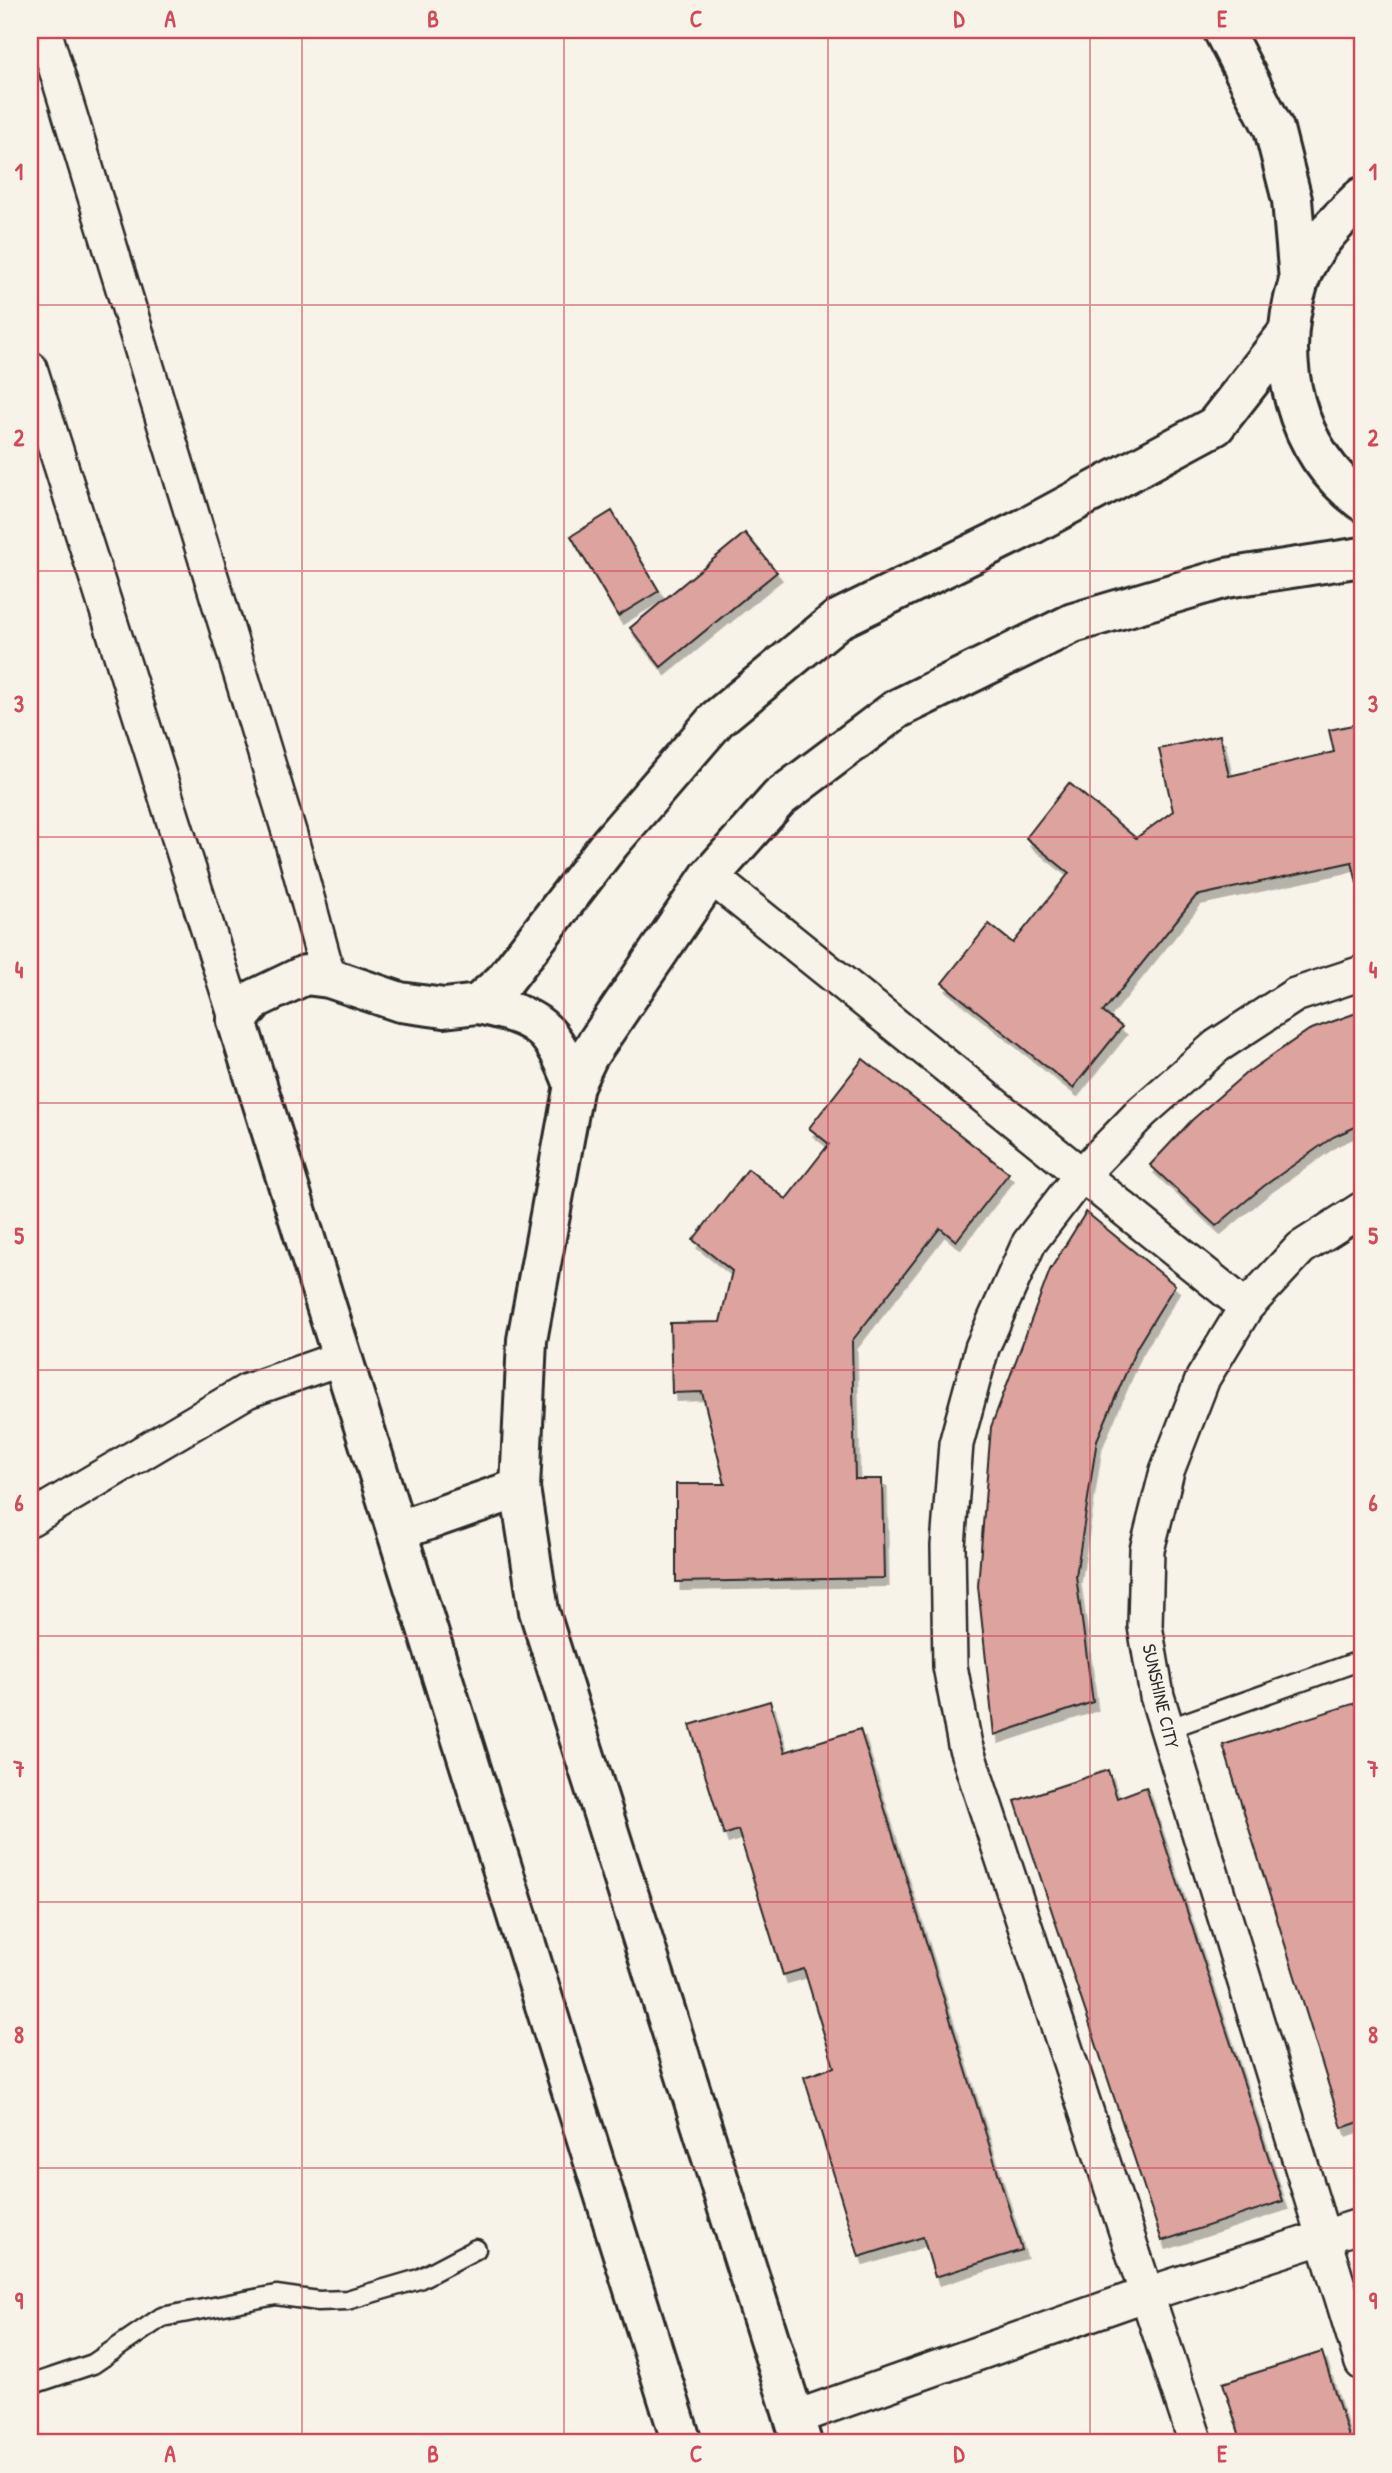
<svg xmlns="http://www.w3.org/2000/svg" width="1392" height="2473" viewBox="0 0 1392 2473" font-family="'Patrick Hand',sans-serif">
	<defs>
		<filter id="shadow"><feDropShadow dx="4.5" dy="8" stdDeviation="0" flood-color="#0004"/></filter>
	</defs>
	<rect width="100%" height="100%" fill="#f7f3e8"/>
	<filter id="ink" filterUnits="userSpaceOnUse"><feTurbulence type="fractalNoise" baseFrequency=".0143" numOctaves="2"/><feDisplacementMap in="SourceGraphic" scale="14" xChannelSelector="R" yChannelSelector="G"/><feConvolveMatrix kernelMatrix="1 2 1 2 8 2 1 2 1" color-interpolation-filters="sRGB"/></filter>
	<g filter="url(#ink)">
		<g fill="#dda39e" stroke="#2b2b2b" stroke-width="2" filter="url(#shadow)">
			<polygon points="612,511 659,591 618,616 571,536"/>
			<polygon points="745,533 777,572 661,667 630,628"/>
			<polygon points="1362,723 1362,882 1357,883 1352,862 1196,896 1103,1012 1122,1027 1073,1088 942,983 989,924 1013,943 1069,873 1026,838 1069,783 1136,838 1173,811 1159,749 1220,735 1229,776 1334,752 1329,730"/>
			<polygon points="1362,1011 1362,1124 1333,1137 1264,1186 1216,1226 1150,1165 1192,1120 1245,1074 1309,1030"/>
			<polygon points="863,1059 1009,1173 956,1241 940,1228 852,1341 855,1479 882,1479 884,1578 676,1582 676,1484 725,1484 702,1392 672,1393 670,1323 720,1322 732,1271 693,1240 748,1169 786,1199 829,1144 809,1128"/>
			<polygon points="1086,1212 1175,1285 1137,1347 1097,1440 1076,1576 1093,1702 994,1735 978,1586 991,1427 1050,1270"/>
			<polygon points="770,1701 785,1752 860,1729 1022,2250 935,2277 923,2237 859,2257 804,2077 834,2067 804,1969 783,1975 738,1830 724,1835 690,1725"/>
			<polygon points="1362,1701 1362,2121 1342,2128 1223,1745"/>
			<polygon points="1108,1770 1117,1798 1146,1787 1283,2201 1162,2241 1015,1801"/>
			<polygon points="1322,2352 1351,2443 1242,2443 1223,2383"/>
		</g>
		<g fill="none" stroke-linecap="round" stroke-linejoin="round">
			<g stroke="#2b2b2b" stroke-width="23">
				<g id="service">
					<polyline points="1167,1729 1362,1660"/>
					<polyline points="30,2385 93,2364 162,2317 276,2295 318,2301 347,2300 419,2279 476,2249"/>
				</g>
			</g>
			<g stroke="#2b2b2b" stroke-width="38">
				<g id="minor">
					<polyline points="44,30 290,835 329,978"/>
					<polyline points="30,368 237,1021"/>
					<polyline points="710,876 1246,1307"/>
					<polyline points="1362,1209 1301,1248 1246,1307 1203,1378 1167,1471 1147,1550 1145,1626 1157,1696 1362,2363"/>
					<polyline points="30,1519 247,1391 341,1358"/>
					<polyline points="794,2418 1147,2294 1362,2225"/>
					<polyline points="1196,2443 965,1745 950,1666 948,1546 956,1444 982,1348 1029,1243 1081,1175 1142,1112 1217,1046 1295,995 1362,973"/>
				</g>
			</g>
			<g stroke="#2b2b2b" stroke-width="44">
				<g id="tertiary">
					<polyline points="1223,30 1274,129 1292,200 1299,280"/>
					<path d="M1362,197C1337,221 1310,247 1299,281C1273,361 1294,450 1362,501"/>
					<path d="M478,1004C539,1017 552,1027 574,1085"/>
					<polyline points="397,1531 520,1488"/>
					<polyline points="682,2443 237,1021 255,999 305,975 329,978 400,1002 444,1008 478,1004 503,982 611,842 717,719 837,620 1033,524 1215,426 1287,334"/>
					<polyline points="802,2443 539,1611 520,1488 527,1340 574,1085 588,1056 710,876 779,798 897,709 1073,623 1226,578 1362,557"/>
				</g>
			</g>
			<use href="#service" stroke="#f7f3e8" stroke-width="18"/>
			<use href="#minor" stroke="#f7f3e8" stroke-width="33"/>
			<use href="#tertiary" stroke="#f7f3e8" stroke-width="38"/>
		</g>
	</g>
	<path fill="none" stroke="#d1495b" stroke-width="2" stroke-opacity="0.55" d="M302,30V2443M564,30V2443M828,30V2443M1090,30V2443M30,305H1362M30,571H1362M30,837H1362M30,1103H1362M30,1370H1362M30,1636H1362M30,1902H1362M30,2168H1362"/>
	<g text-anchor="middle" dominant-baseline="central" stroke-width="5" stroke-linejoin="round" paint-order="stroke">
		<g font-size="19" fill="#2b2b2b" stroke="#f7f3e8">
			<text transform="translate(1161 1696) rotate(77)">SUNSHINE CITY</text>
		</g>
	</g>
	<rect width="1392" height="2473" fill="none" stroke="#f7f3e8" stroke-width="77"/>
	<rect x="38" y="38" width="1316" height="2396" fill="none" stroke="#d1495b" stroke-width="2.5"/>
	<g font-size="23" text-anchor="middle" font-weight="bold" fill="#d1495b">
		<text x="170" y="27">A</text>
		<text x="433" y="27">B</text>
		<text x="696" y="27">C</text>
		<text x="959" y="27">D</text>
		<text x="1222" y="27">E</text>
		<text x="19" y="180">1</text>
		<text x="1373" y="180">1</text>
		<text x="19" y="446">2</text>
		<text x="1373" y="446">2</text>
		<text x="19" y="712">3</text>
		<text x="1373" y="712">3</text>
		<text x="19" y="978">4</text>
		<text x="1373" y="978">4</text>
		<text x="19" y="1244">5</text>
		<text x="1373" y="1244">5</text>
		<text x="19" y="1511">6</text>
		<text x="1373" y="1511">6</text>
		<text x="19" y="1777">7</text>
		<text x="1373" y="1777">7</text>
		<text x="19" y="2043">8</text>
		<text x="1373" y="2043">8</text>
		<text x="19" y="2309">9</text>
		<text x="1373" y="2309">9</text>
		<text x="170" y="2462">A</text>
		<text x="433" y="2462">B</text>
		<text x="696" y="2462">C</text>
		<text x="959" y="2462">D</text>
		<text x="1222" y="2462">E</text>
	</g>
</svg>
